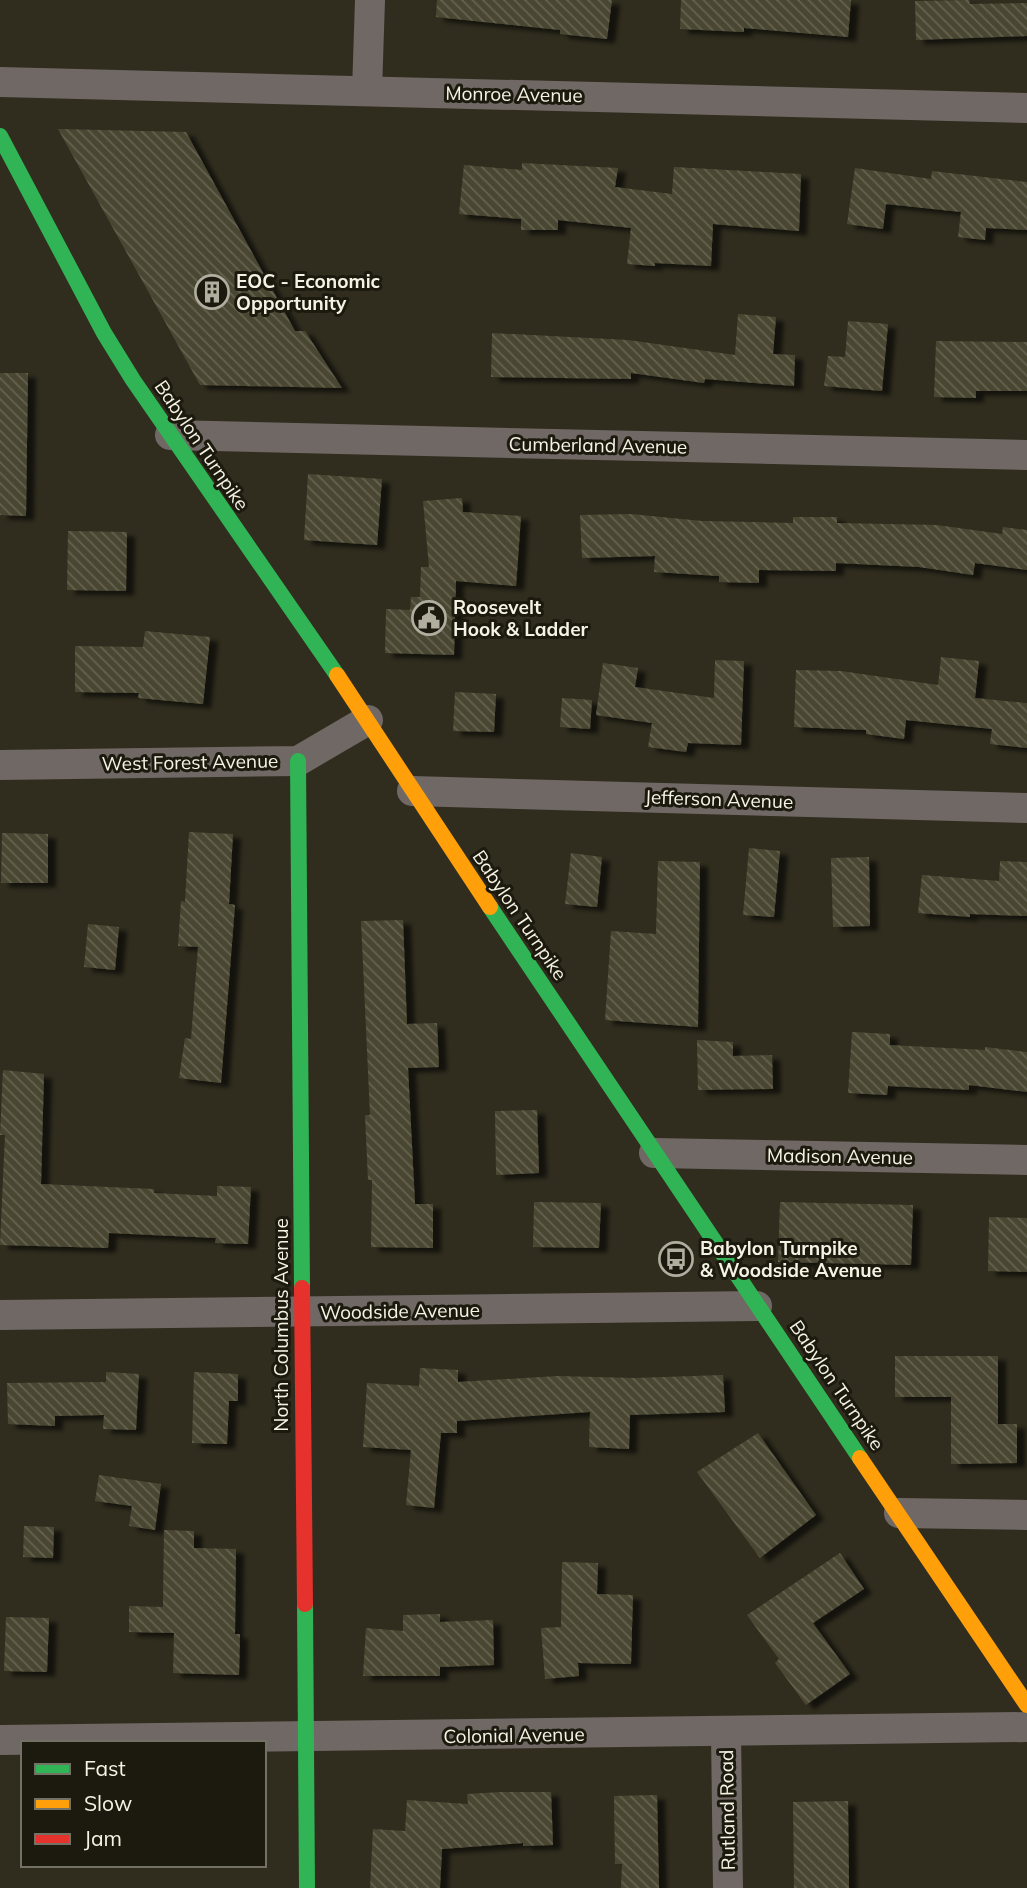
<svg xmlns="http://www.w3.org/2000/svg" width="1027" height="1888" viewBox="0 0 1027 1888" font-family="Mulish,sans-serif">
	<defs>
		<pattern id="building-back-hatch" width="6" height="6" patternUnits="userSpaceOnUse" patternTransform="scale(1.75)"><rect width="6" height="6" fill="#4a4733"/><path d="M-1 5l2 2M0 0l6 6M5-1l2 2" fill="none" stroke="#656250"/></pattern>
		<filter id="shadow"><feDropShadow dx="8" dy="4.5" stdDeviation="2" flood-color="#0009"/></filter>
	</defs>
	<rect width="100%" height="100%" fill="#302d1e"/>
	<g fill="url(#building-back-hatch)" filter="url(#shadow)">
		<polygon points="437,0 612,0 607,39 560,34 560,30 436,17"/>
		<polygon points="681,0 851,0 848,37 744,28 744,32 680,29"/>
		<polygon points="969,0 970,4 1027,3 1027,36 916,40 915,1"/>
		<polygon points="58,129 186,132 295,331 305,331 342,388 200,385"/>
		<polygon points="522,163 618,168 615,187 672,194 674,167 801,174 799,231 713,224 711,266 655,263 655,266 627,264 631,228 558,220 558,230 521,230 521,219 459,214 464,165 522,170"/>
		<polygon points="855,168 931,179 932,171 1027,182 1027,230 986,228 985,240 958,237 961,212 886,204 883,229 847,224"/>
		<polygon points="738,314 776,317 773,354 795,355 794,386 705,379 704,383 631,373 631,379 491,377 492,333 628,340 735,355"/>
		<polygon points="848,321 888,324 882,391 824,386 828,356 845,357"/>
		<polygon points="936,341 1027,342 1027,391 976,391 976,398 934,397"/>
		<polygon points="0,373 28,373 26,516 0,515"/>
		<polygon points="308,474 382,479 377,545 304,540"/>
		<polygon points="462,498 463,512 521,516 516,586 456,581 454,655 385,653 386,609 410,610 411,597 420,597 421,567 429,567 423,501"/>
		<polygon points="631,514 702,521 793,523 793,517 837,517 837,523 937,525 1002,534 1003,527 1027,530 1027,570 975,563 973,575 919,567 836,563 836,571 759,570 759,583 719,582 719,576 654,572 655,556 582,558 580,515"/>
		<polygon points="68,531 127,532 126,591 67,590"/>
		<polygon points="145,631 210,637 203,704 138,698 139,693 75,692 75,646 143,647"/>
		<polygon points="941,657 979,661 975,698 1027,703 1027,748 990,744 992,729 906,720 904,739 866,734 866,730 794,727 796,670 841,671 938,685"/>
		<polygon points="715,660 744,661 741,745 688,743 686,752 648,747 652,723 596,715 603,663 638,668 635,687 714,698"/>
		<polygon points="455,692 496,694 494,732 453,731"/>
		<polygon points="562,698 592,700 590,729 560,727"/>
		<polygon points="189,832 233,834 229,904 235,905 221,1083 179,1078 185,1038 191,1039 198,947 178,946 181,901 185,902"/>
		<polygon points="2,833 48,834 48,883 1,883"/>
		<polygon points="749,848 780,851 774,917 743,915"/>
		<polygon points="571,853 602,857 597,907 565,904"/>
		<polygon points="869,857 870,926 833,927 831,858"/>
		<polygon points="658,861 700,862 698,1027 605,1020 611,931 656,934"/>
		<polygon points="1000,861 1027,862 1027,916 970,914 970,917 918,913 922,875 999,881"/>
		<polygon points="403,920 407,1024 437,1023 439,1067 408,1068 415,1204 433,1204 433,1248 371,1247 372,1180 368,1180 365,1115 370,1115 361,921"/>
		<polygon points="88,924 119,927 115,970 84,967"/>
		<polygon points="852,1032 890,1034 890,1045 985,1050 985,1047 1027,1052 1027,1092 969,1085 969,1090 888,1086 887,1095 848,1093"/>
		<polygon points="697,1040 733,1042 733,1056 772,1055 773,1089 698,1090"/>
		<polygon points="3,1070 44,1074 41,1184 154,1189 154,1193 217,1196 217,1186 251,1187 248,1244 215,1243 216,1238 109,1233 108,1248 0,1245 5,1135 0,1135"/>
		<polygon points="537,1110 539,1173 496,1175 495,1111"/>
		<polygon points="534,1202 601,1203 599,1248 533,1247"/>
		<polygon points="780,1202 913,1205 911,1265 778,1262"/>
		<polygon points="989,1217 1027,1218 1027,1272 988,1271"/>
		<polygon points="895,1356 998,1356 998,1424 1017,1424 1017,1463 951,1464 951,1397 895,1397"/>
		<polygon points="420,1368 458,1370 458,1382 557,1376 634,1378 723,1375 725,1412 630,1415 629,1449 589,1447 590,1412 457,1421 457,1433 441,1433 434,1508 406,1505 411,1450 363,1447 367,1383 419,1386"/>
		<polygon points="106,1372 139,1374 136,1430 103,1429 104,1415 55,1416 55,1426 8,1424 7,1383 106,1382"/>
		<polygon points="194,1372 238,1374 238,1401 229,1401 227,1444 192,1443"/>
		<polygon points="758,1433 816,1515 760,1558 697,1472"/>
		<polygon points="99,1475 161,1484 155,1530 129,1526 132,1506 95,1501"/>
		<polygon points="24,1526 54,1527 53,1558 23,1557"/>
		<polygon points="164,1530 194,1531 194,1548 236,1549 235,1634 240,1634 239,1675 173,1673 174,1633 129,1632 129,1606 163,1607"/>
		<polygon points="840,1553 864,1589 813,1623 850,1674 806,1705 775,1663 779,1659 747,1615"/>
		<polygon points="562,1562 598,1563 597,1594 633,1595 631,1664 578,1663 579,1676 545,1679 541,1628 561,1627"/>
		<polygon points="440,1614 440,1622 493,1620 494,1665 440,1667 440,1676 363,1676 366,1628 403,1631 403,1615"/>
		<polygon points="6,1617 49,1618 47,1672 4,1671"/>
		<polygon points="501,1792 551,1792 553,1845 523,1846 523,1843 442,1849 440,1888 370,1888 373,1829 405,1831 407,1800 468,1804 467,1794"/>
		<polygon points="657,1795 659,1888 621,1888 622,1864 615,1864 614,1796"/>
		<polygon points="848,1801 849,1888 794,1888 793,1802"/>
	</g>
	<g fill="none" stroke-linecap="round" stroke-linejoin="round">
		<g stroke="#706865" stroke-width="30">
			<polyline points="0,82 1027,108"/>
			<polyline points="367,91 370,0"/>
			<polyline points="170,435 1027,455"/>
			<polyline points="0,765 298,761 368,720"/>
			<polyline points="412,791 1027,808"/>
			<polyline points="654,1153 1027,1160"/>
			<polyline points="0,1315 757,1306"/>
			<polyline points="899,1513 1027,1515"/>
			<polyline points="726,1733 728,1888"/>
			<polyline points="0,1740 1027,1727"/>
		</g>
		<g stroke="#30b455" stroke-width="16">
			<polyline points="0,136 104,333 133,380 337,675"/>
			<polyline points="298,761 302,1288"/>
			<polyline points="490,907 860,1458"/>
			<polyline points="305,1604 307,1888"/>
		</g>
		<g stroke="#ff9f0a" stroke-width="16">
			<polyline points="337,675 490,907"/>
			<polyline points="860,1458 1027,1705"/>
		</g>
		<polyline stroke="#e5322d" stroke-width="16" points="302,1288 305,1604"/>
	</g>
	<defs>
		<g id="building-ring" transform="scale(1.75)"><circle r="9.5" fill="#1c1a0e" stroke="#b1ae9f" stroke-width="1.5"/><path d="M-4-6H4V6H1V3H-1V6H-4ZM-2.5-4.3h1.7v1.8h-1.7ZM.8-4.3h1.7v1.8H.8ZM-2.5-1h1.7V.8h-1.7ZM.8-1h1.7V.8H.8Z" fill="#b1ae9f"/></g>
		<g id="civic-ring" transform="scale(1.75)"><circle r="9.5" fill="#1c1a0e" stroke="#b1ae9f" stroke-width="1.5"/><path d="M-.6-6.5H3V-4.5H.6V-3L4-1V1h2V6H-6V1h2V-1L-.6-3ZM-1.2 2.5V6h2.4V2.5Z" fill="#b1ae9f"/></g>
		<g id="bus-ring" transform="scale(1.75)"><circle r="9.5" fill="#1c1a0e" stroke="#b1ae9f" stroke-width="1.5"/><path d="M-5-6H5V4H4V6H2V4H-2V6H-4V4H-5ZM-3.5-4V0h7V-4ZM-3.5 1.2v1.5H-2V1.2ZM2 1.2v1.5H3.5V1.2Z" fill="#b1ae9f"/></g>
	</defs>
	<g fill-rule="evenodd">
		<use href="#building-ring" x="212" y="292"/>
		<use href="#civic-ring" x="429" y="618"/>
		<use href="#bus-ring" x="676" y="1259"/>
	</g>
	<g text-anchor="middle" dominant-baseline="central" stroke-width="6" stroke-linejoin="round" paint-order="stroke">
		<g font-size="19" fill="#f6f3e4" stroke="#1c1a0e">
			<text transform="translate(514 94) rotate(1)">Monroe Avenue</text>
			<text transform="translate(202 445) rotate(56)">Babylon Turnpike</text>
			<text transform="translate(598 445) rotate(1)">Cumberland Avenue</text>
			<text transform="translate(190 762) rotate(-1)">West Forest Avenue</text>
			<text transform="translate(719 799) rotate(2)">Jefferson Avenue</text>
			<text transform="translate(520 915) rotate(56)">Babylon Turnpike</text>
			<text transform="translate(840 1156) rotate(1)">Madison Avenue</text>
			<text transform="translate(400 1311) rotate(-1)">Woodside Avenue</text>
			<text transform="translate(281 1325) rotate(-90)">North Columbus Avenue</text>
			<text transform="translate(837 1385) rotate(56)">Babylon Turnpike</text>
			<text transform="translate(514 1735) rotate(-1)">Colonial Avenue</text>
			<text transform="translate(727 1810) rotate(-91)">Rutland Road</text>
		</g>
		<g font-size="19" font-weight="bold" fill="#f6f3e4" stroke="#1c1a0e" text-anchor="start">
			<text x="236" y="281">EOC - Economic<tspan x="236" dy="22">Opportunity</tspan></text>
			<text x="453" y="607">Roosevelt<tspan x="453" dy="22">Hook &amp; Ladder</tspan></text>
			<text x="700" y="1248">Babylon Turnpike<tspan x="700" dy="22">&amp; Woodside Avenue</tspan></text>
		</g>
	</g>
	<rect x="21" y="1741" width="245" height="126" fill="#1c1a0e" stroke="#737164" stroke-width="2"/>
	<rect x="35" y="1764" width="35" height="10" fill="#30b455" stroke="#737164" stroke-width="2"/>
	<text x="84" y="1776" font-size="21" fill="#f6f3e4">Fast</text>
	<rect x="35" y="1799" width="35" height="10" fill="#ff9f0a" stroke="#737164" stroke-width="2"/>
	<text x="84" y="1811" font-size="21" fill="#f6f3e4">Slow</text>
	<rect x="35" y="1834" width="35" height="10" fill="#e5322d" stroke="#737164" stroke-width="2"/>
	<text x="84" y="1846" font-size="21" fill="#f6f3e4">Jam</text>
</svg>
